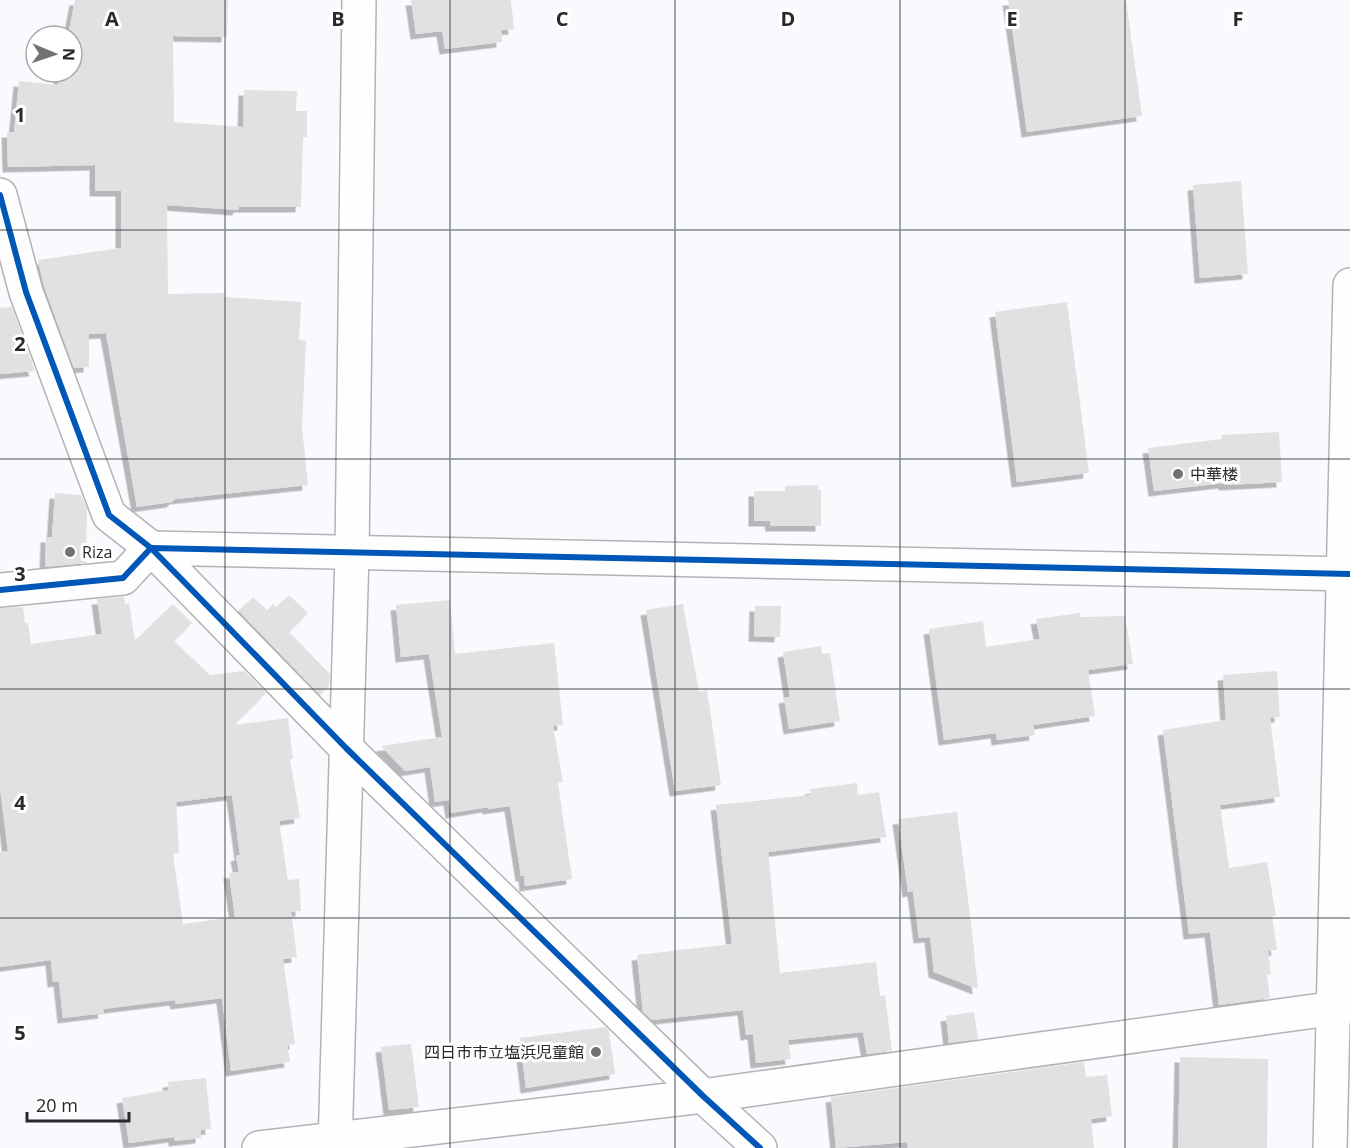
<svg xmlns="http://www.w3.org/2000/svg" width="1350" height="1148" viewBox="0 0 1350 1148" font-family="'Open Sans','Noto Sans JP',sans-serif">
	<defs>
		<filter id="shadow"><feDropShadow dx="-5.5" dy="5.5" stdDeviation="0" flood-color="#0004"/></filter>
	</defs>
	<rect width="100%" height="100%" fill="#f8fafd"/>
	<g fill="#e1e1e2" fill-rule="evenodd" filter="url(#shadow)">
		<polygon points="75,0 228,0 227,37 173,36 174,122 243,127 244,90 297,91 296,111 307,111 307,137 303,137 301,207 239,207 238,210 167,205 168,294 225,293 224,297 301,302 299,340 306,341 302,427 308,485 175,499 172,502 137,507 106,333 89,334 89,367 74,368 44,286 38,260 121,248 121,191 95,191 95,165 8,167 7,132 14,132 19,81 58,85 60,72 72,72 72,36 68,36"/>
		<polygon points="411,0 511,0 514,29 501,30 502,42 445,49 442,31 416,34"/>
		<polygon points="1008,0 1126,0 1142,116 1027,132"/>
		<polygon points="1241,181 1248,274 1200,278 1193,185"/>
		<polygon points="1067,302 1089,473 1017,482 995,312"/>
		<polygon points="12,307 35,371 0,374 0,308"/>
		<polygon points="1279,432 1282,482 1224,485 1224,483 1154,491 1148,448 1222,439 1221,435"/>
		<polygon points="818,485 818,490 821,490 821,526 771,526 770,521 754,521 754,491 785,491 785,486"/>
		<polygon points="55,493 81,495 87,508 86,563 45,567 46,537 52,537"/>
		<polygon points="289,595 308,613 289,632 330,674 329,686 320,695 239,611 253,597 267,610 273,604 276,607"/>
		<path d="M124,597L125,604L129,603L135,641L173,604L192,623L174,641L210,675L244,671L266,693L234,725L288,718L293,759H290L300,818L279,821L288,880L299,879L301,911L291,912L297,957L283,959L295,1044L287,1045L290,1062L231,1071L222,998L176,1004L175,1000L103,1009L104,1013L63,1018L59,981L53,982L51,960L0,967V852L8,851L0,787V608L23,607L25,623H28L31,644L102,634L97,599ZM232,795L240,855L236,856L239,872L229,873L235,917L183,924L173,854L179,853L176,802Z"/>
		<polygon points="450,600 455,654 554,643 563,725 553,726 563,782 558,783 572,879 525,886 524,876 521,876 510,806 488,809 488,807 451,813 449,800 435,802 430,767 405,771 381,746 442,737 429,654 401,657 396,605"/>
		<polygon points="683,604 699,692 707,690 721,785 675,791 646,610"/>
		<polygon points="755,606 781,606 780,637 754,636"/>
		<polygon points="1080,613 1080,617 1125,616 1133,664 1088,670 1095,716 1033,725 1035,735 997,740 996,733 944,740 929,629 983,621 986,647 1040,639 1036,619"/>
		<polygon points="821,646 822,654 830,653 840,721 789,729 784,698 790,697 783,652"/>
		<polygon points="1277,671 1280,717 1270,718 1280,797 1220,805 1229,868 1267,862 1276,916 1272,916 1277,950 1268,951 1271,974 1267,975 1270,998 1219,1005 1210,932 1189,934 1163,730 1226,720 1223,675"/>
		<polygon points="857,783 858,795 879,792 886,837 768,852 780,973 876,962 880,996 885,995 892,1051 867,1054 863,1032 788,1040 791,1059 756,1063 753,1034 746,1035 743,1010 652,1020 643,1012 637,955 732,944 716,805 811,795 810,789"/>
		<polygon points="957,812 972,931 978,989 934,972 930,937 919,938 913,891 908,892 898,819"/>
		<polygon points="974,1012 978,1039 949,1043 946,1016"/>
		<polygon points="606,1027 609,1031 615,1074 526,1088 520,1038"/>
		<polygon points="411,1044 419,1107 389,1110 381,1047"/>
		<polygon points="1180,1057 1268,1059 1267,1148 1178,1148"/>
		<polygon points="1084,1062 1086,1077 1107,1075 1112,1116 1091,1119 1094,1148 908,1148 907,1142 836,1148 831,1097"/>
		<polygon points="206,1078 211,1129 201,1130 201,1138 174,1141 174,1137 129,1143 122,1098 169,1090 168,1082"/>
	</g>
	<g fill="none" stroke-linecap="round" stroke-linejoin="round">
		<g stroke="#b1b3b6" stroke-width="36">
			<g id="street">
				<polyline points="0,195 26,292 109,515 151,548 346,748 703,1096 760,1148"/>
				<polyline points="0,590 123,578 151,548"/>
				<polyline points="259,1148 703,1096 1350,1006"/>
			</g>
		</g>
		<g stroke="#b1b3b6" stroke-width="36">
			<g id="secondary">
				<polyline points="151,548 1350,574"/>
				<polyline points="335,1148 352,553 359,0"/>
				<polyline points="1330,1148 1350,285"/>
			</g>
		</g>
		<use href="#street" stroke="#fefeff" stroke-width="33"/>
		<use href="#secondary" stroke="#fefeff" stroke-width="33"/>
		<g stroke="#fff" stroke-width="10">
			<g id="cycleway">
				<polyline points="0,195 26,292 109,515 151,548 346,748 703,1096 760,1148"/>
				<polyline points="0,590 123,578 151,548 1350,574"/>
			</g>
		</g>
		<use href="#cycleway" stroke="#0057b8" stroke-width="6"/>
	</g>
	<path fill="none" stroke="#27292b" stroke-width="1.5" stroke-opacity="0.55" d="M225,0V1148M450,0V1148M675,0V1148M900,0V1148M1125,0V1148M0,230H1350M0,459H1350M0,689H1350M0,918H1350"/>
	<g fill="#707274" stroke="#fff" stroke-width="2">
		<circle cx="1178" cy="474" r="6"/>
		<circle cx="70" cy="552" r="6"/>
		<circle cx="596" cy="1052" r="6"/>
	</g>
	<g text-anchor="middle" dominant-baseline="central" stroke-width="6" stroke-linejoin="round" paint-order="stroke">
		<g font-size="16" fill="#27292b" stroke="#fff" text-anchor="start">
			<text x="1190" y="474">中華楼</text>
			<text x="82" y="552">Riza</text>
			<text x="584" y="1052" text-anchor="end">四日市市立塩浜児童館</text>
		</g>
	</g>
	<g font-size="20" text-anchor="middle" font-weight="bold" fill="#27292b" stroke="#fff" stroke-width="6" stroke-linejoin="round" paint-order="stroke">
		<text x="112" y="26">A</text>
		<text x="338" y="26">B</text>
		<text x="562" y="26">C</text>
		<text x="788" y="26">D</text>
		<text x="1012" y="26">E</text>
		<text x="1238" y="26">F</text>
		<text x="20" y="122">1</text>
		<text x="20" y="351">2</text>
		<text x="20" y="581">3</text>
		<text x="20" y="810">4</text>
		<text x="20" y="1040">5</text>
	</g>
	<g transform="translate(54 54) rotate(92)"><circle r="28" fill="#ffffff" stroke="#a9a9aa" stroke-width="1.5"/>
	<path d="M0-4.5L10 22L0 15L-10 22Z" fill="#707274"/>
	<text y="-9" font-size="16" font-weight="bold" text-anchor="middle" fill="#27292b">N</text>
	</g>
	<path d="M27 1112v9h102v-9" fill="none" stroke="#27292b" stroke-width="3"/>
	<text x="36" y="1112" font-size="18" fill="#27292b" stroke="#ffffff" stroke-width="4.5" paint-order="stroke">20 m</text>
</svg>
